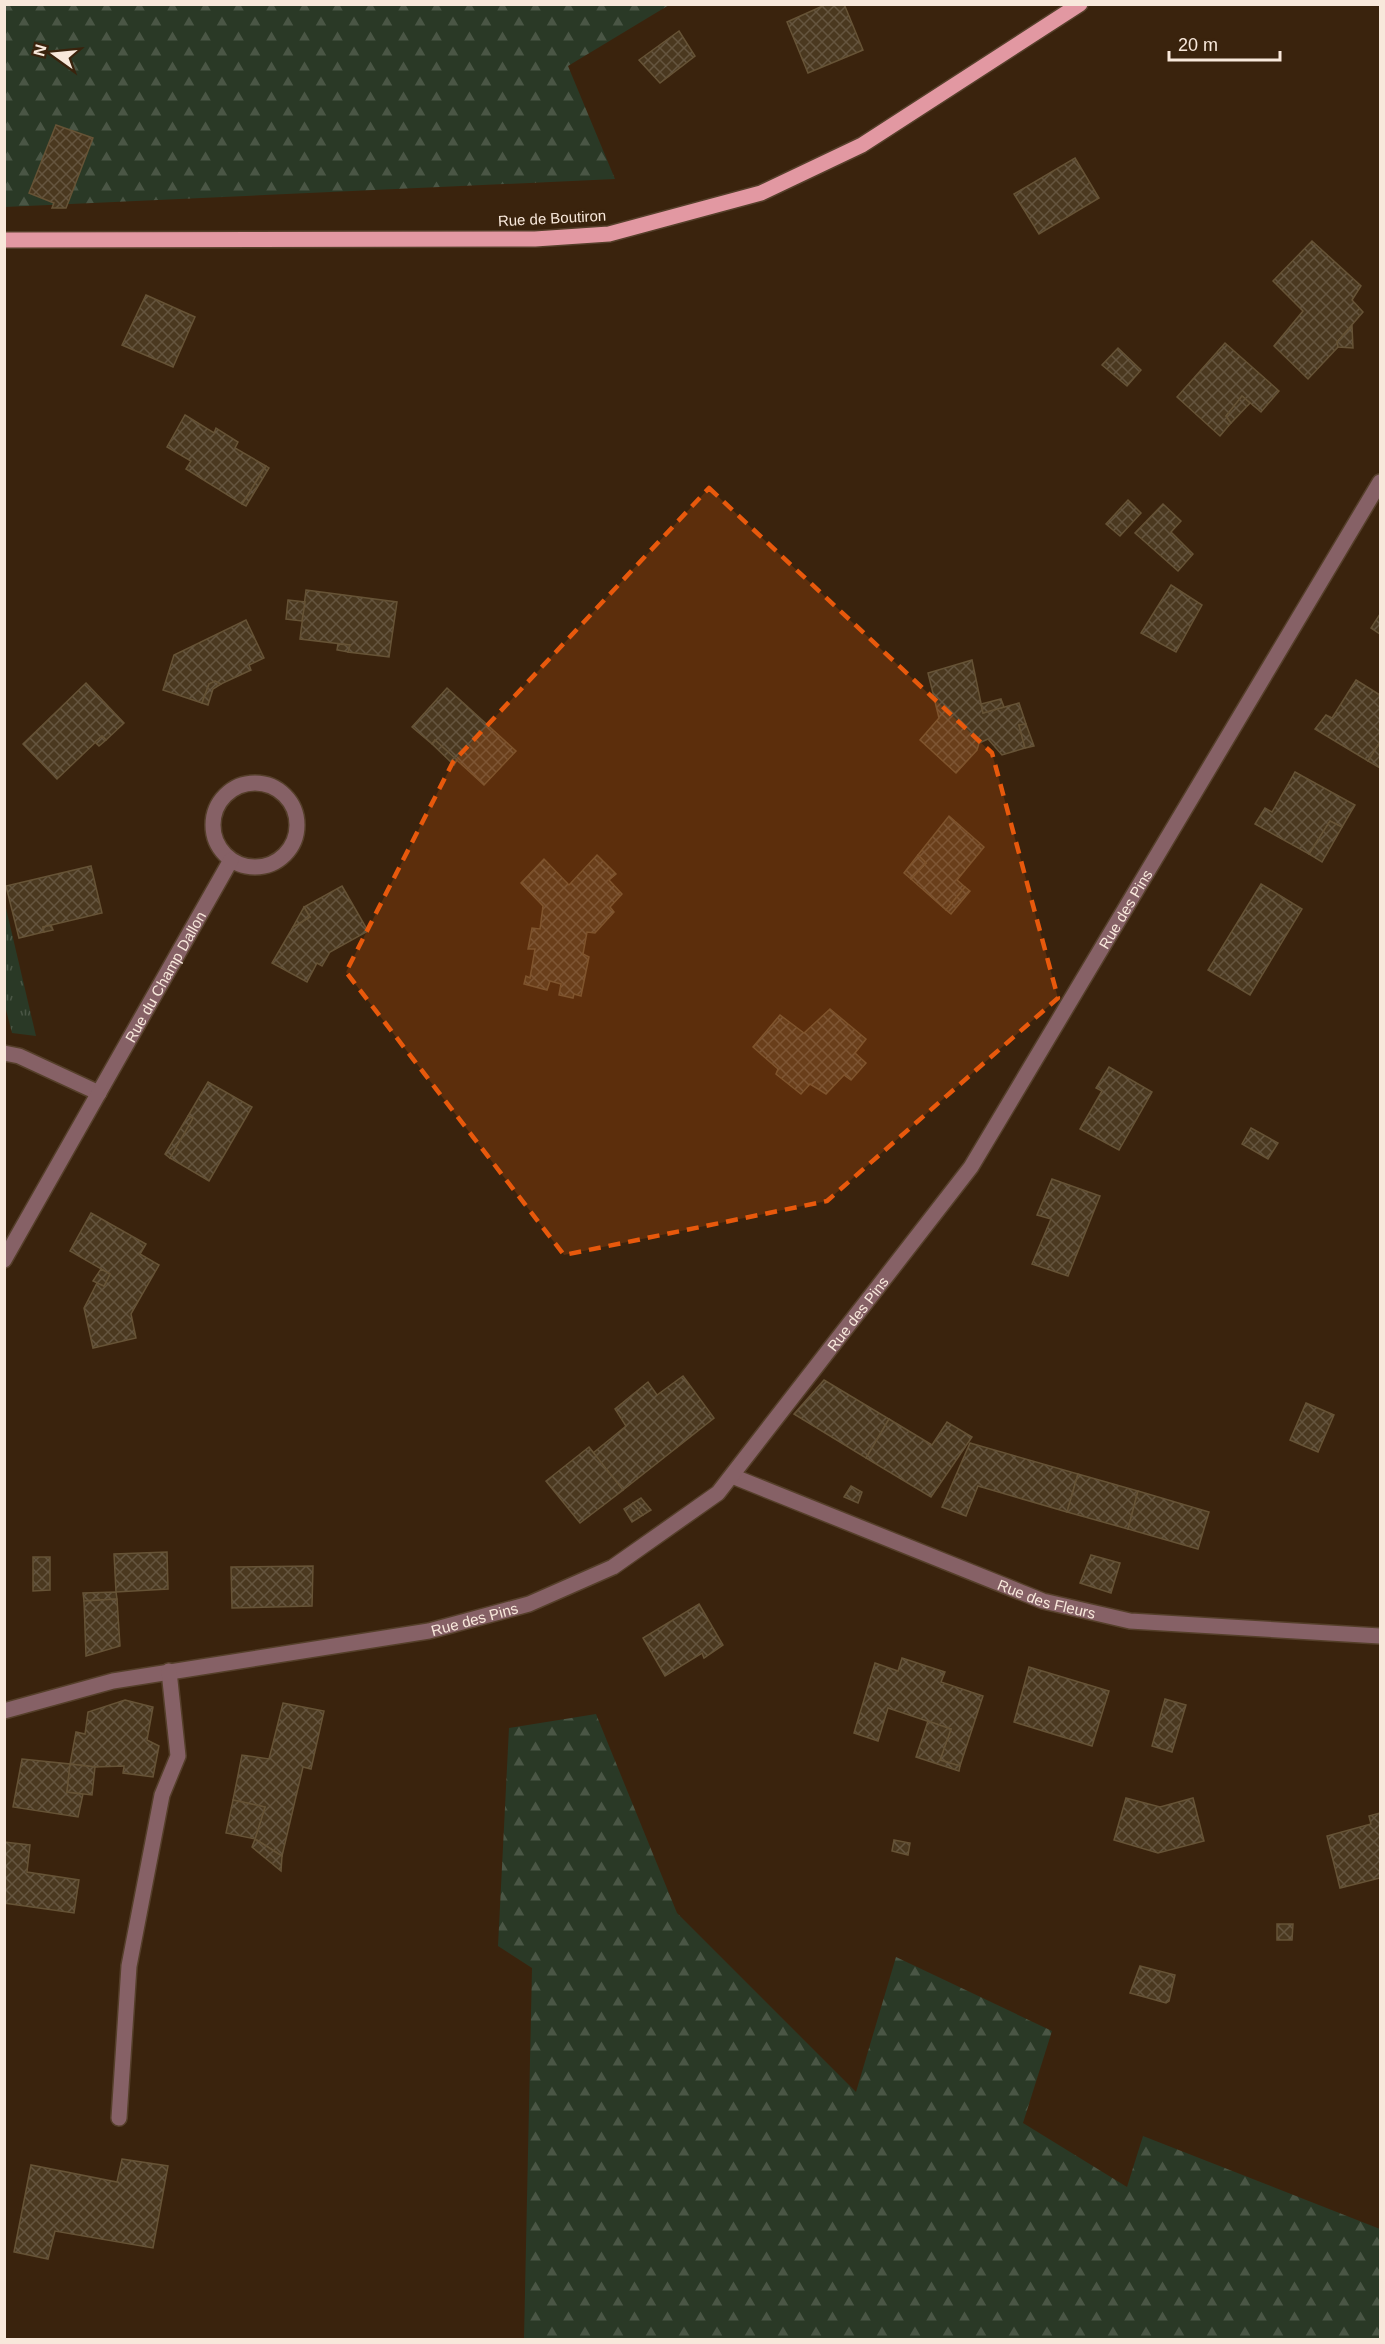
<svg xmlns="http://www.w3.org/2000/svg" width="1385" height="2344" viewBox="0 0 1385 2344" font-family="Arial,sans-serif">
	<defs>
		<pattern id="grass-tufts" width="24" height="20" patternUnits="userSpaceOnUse" patternTransform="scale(1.5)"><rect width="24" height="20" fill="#2a3926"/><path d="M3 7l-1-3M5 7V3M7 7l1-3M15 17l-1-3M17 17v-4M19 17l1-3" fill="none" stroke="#4a5645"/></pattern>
		<pattern id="forest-firs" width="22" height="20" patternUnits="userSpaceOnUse" patternTransform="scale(1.5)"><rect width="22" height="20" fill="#2a3926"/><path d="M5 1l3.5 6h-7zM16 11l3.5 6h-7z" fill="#4a5645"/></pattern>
		<pattern id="building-cross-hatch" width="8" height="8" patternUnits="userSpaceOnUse" patternTransform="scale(1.5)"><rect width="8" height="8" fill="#4a381f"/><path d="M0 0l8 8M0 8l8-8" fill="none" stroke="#65553f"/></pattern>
	</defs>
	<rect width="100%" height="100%" fill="#3a230d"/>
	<polygon fill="url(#grass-tufts)" points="4,904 5,904 36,1036 12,1033 4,1002"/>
	<g fill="url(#forest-firs)">
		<polygon points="4,5 669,5 568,66 615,179 5,207"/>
		<polygon points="596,1714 677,1913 856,2092 896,1957 1052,2031 1023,2123 1127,2187 1143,2136 1380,2229 1380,2339 524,2339 532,1968 498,1946 509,1728"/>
	</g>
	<g fill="url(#building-cross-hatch)" stroke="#665336" stroke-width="1.5">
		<polygon points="827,4 844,4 863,50 808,73 787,22"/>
		<polygon points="679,31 695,56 660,83 639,60"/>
		<polygon points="56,125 93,138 66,208 52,208 54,203 29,193"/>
		<polygon points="1075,158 1099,198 1039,234 1014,194"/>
		<polygon points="1312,241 1361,286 1352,300 1363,312 1337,342 1338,347 1308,379 1274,346 1303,311 1273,281"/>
		<polygon points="146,295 195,317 173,367 122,345"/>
		<polygon points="1352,326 1353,348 1338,347 1337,342"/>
		<polygon points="1225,343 1279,391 1261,412 1242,396 1226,416 1231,423 1220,436 1177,397"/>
		<polygon points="1118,348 1141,370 1127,386 1102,365"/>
		<polygon points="1242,396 1250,403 1231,423 1226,416"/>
		<polygon points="185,415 214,433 216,428 238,442 235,448 266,466 242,504 186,469 191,461 167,447"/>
		<polygon points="266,466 269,468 246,506 242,504"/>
		<polygon points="1128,500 1141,513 1120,536 1106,524"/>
		<polygon points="1163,504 1181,521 1171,532 1193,554 1178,571 1135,533"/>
		<polygon points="1171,585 1202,605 1176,652 1141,633"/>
		<polygon points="306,590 397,602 389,657 348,652 350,645 300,639"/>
		<polygon points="288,600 305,602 302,621 286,619"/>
		<polygon points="1380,614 1380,634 1371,628"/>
		<polygon points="246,620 264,658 249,665 251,670 221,684 215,681 209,684 202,703 163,690 174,655"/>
		<polygon points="338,644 350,645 348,652 337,650"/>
		<polygon points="972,660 983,713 1019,703 1026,724 1019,725 1025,748 1002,755 988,739 979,743 977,750 956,773 920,740 939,718 928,673"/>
		<polygon points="1356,680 1380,695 1380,742 1368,761 1315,729 1326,715 1332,718"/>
		<polygon points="215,681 221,684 213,689 208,705 202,703 209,684"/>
		<polygon points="86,683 124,723 106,740 102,736 57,779 23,744"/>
		<polygon points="447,688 516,751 484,785 435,740 432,744 412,727"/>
		<polygon points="1001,699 1004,707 983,713 981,704"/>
		<polygon points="1026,724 1034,746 1025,748 1019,725"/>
		<polygon points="102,736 106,740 99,746 95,742"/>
		<polygon points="435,740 457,760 454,765 432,744"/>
		<polygon points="1380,742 1380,768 1368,761"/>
		<polygon points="1295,772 1355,805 1342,827 1330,821 1309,854 1255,824 1265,808 1272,812"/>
		<polygon points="949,816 984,847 957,880 965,887 946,910 911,879 926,863 918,855"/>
		<polygon points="1330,821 1342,827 1322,862 1309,854"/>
		<polygon points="597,855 616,874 609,880 622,894 610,907 614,912 595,933 587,932 583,954 589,957 581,996 574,994 573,998 559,995 561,984 550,981 547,990 524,984 526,976 530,978 535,949 528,949 532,928 540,929 543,906 521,883 544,859 569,885"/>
		<polygon points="918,855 926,863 911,879 904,873"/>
		<polygon points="91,866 102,913 43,927 44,932 19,938 6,886"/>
		<polygon points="1261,884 1302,909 1250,995 1208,970"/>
		<polygon points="342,886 368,931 330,952 322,966 317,963 307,982 272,963 293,927 310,917 304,907"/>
		<polygon points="965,887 970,891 951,914 946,910"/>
		<polygon points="304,907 310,917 293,927"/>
		<polygon points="51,925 53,930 44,932 43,927"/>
		<polygon points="830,1009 866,1039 855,1053 866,1063 851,1080 844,1075 826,1094 810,1084 801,1094 776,1074 778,1069 753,1047 780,1015 804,1033"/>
		<polygon points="1109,1067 1152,1092 1119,1150 1080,1129 1102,1091 1096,1088"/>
		<polygon points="208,1082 252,1107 209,1181 170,1158 193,1118 188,1116"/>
		<polygon points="188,1116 193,1118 170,1158 165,1154"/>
		<polygon points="1251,1128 1278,1143 1268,1159 1242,1144"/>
		<polygon points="1052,1179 1100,1196 1068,1276 1032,1264 1051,1219 1037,1215"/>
		<polygon points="91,1213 146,1244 140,1254 159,1265 131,1314 136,1338 93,1348 84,1308 97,1283 104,1286 110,1274 70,1251"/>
		<polygon points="101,1269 110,1274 104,1286 93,1281"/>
		<polygon points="683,1376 714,1418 623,1490 593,1453 626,1426 615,1409 648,1382 657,1395"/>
		<polygon points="824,1380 889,1419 866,1458 794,1414"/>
		<polygon points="1306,1403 1334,1415 1318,1452 1290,1440"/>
		<polygon points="889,1419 932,1445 947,1422 972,1437 931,1497 866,1458"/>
		<polygon points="970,1443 1078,1474 1067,1512 978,1486 966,1516 942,1507"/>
		<polygon points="589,1447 623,1490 580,1523 546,1481"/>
		<polygon points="1078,1474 1138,1491 1128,1529 1067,1512"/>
		<polygon points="851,1486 862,1492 858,1503 844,1497"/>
		<polygon points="1138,1491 1209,1512 1198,1549 1128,1529"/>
		<polygon points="641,1498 651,1510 643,1515 633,1503"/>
		<polygon points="633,1503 643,1515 632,1522 624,1509"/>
		<polygon points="167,1552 168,1589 116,1592 114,1554"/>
		<polygon points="1091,1555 1120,1563 1111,1593 1080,1583"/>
		<polygon points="33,1557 50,1557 50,1590 33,1591"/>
		<polygon points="313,1566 312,1606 232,1608 231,1567"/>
		<polygon points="116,1592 117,1599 84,1601 83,1593"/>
		<polygon points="117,1599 120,1646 86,1656 84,1601"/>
		<polygon points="699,1604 723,1645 704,1658 702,1653 665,1676 643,1638"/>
		<polygon points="902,1658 945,1672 941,1682 983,1696 960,1766 940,1760 951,1729 888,1708 878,1741 854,1733 875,1663 898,1671"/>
		<polygon points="1029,1667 1109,1691 1092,1746 1014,1722"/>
		<polygon points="1165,1699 1186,1705 1172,1752 1152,1746"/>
		<polygon points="125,1700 153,1707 147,1740 159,1746 153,1777 123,1773 124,1766 95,1767 70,1764 76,1732 85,1734 88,1712"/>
		<polygon points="283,1703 324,1711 311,1769 303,1767 282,1856 255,1839 265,1807 233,1800 242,1755 269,1759"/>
		<polygon points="928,1721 951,1729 940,1760 960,1766 959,1771 916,1757"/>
		<polygon points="22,1759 70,1764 67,1792 83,1794 78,1817 13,1807"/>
		<polygon points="70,1764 95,1767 92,1795 67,1792"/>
		<polygon points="1126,1798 1160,1807 1193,1798 1204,1841 1158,1853 1114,1840"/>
		<polygon points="233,1800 265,1807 255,1839 226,1833"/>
		<polygon points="1380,1813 1380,1878 1340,1888 1327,1836 1371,1824 1369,1816"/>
		<polygon points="255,1839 282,1856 281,1871 252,1847"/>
		<polygon points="894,1840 910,1843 908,1855 892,1851"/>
		<polygon points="4,1842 30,1845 27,1872 79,1880 74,1913 4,1903"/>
		<polygon points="1277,1924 1293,1924 1292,1940 1277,1940"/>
		<polygon points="1140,1966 1175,1975 1169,2001 1166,2003 1130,1993"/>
		<polygon points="122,2159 168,2166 153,2248 55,2231 48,2259 14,2252 31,2165 117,2182"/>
	</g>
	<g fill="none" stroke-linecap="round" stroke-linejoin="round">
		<g stroke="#553f2a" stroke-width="18">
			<g id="minor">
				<circle cx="255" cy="825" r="42"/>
				<polyline points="4,1053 19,1056 99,1093"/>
				<path id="s1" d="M4,1260L231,860"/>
				<path id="s2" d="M732,1476L1043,1601L1130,1621L1380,1636"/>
				<path id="s3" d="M4,1711L113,1681L429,1631L529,1604L613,1567L718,1493L971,1167L1380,482"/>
				<polyline points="119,2118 129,1966 162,1795 178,1756 169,1671"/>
			</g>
		</g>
		<g stroke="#553f2a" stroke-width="18">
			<polyline id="major" points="4,240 535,239 609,234 761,193 862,145 1080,4"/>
		</g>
		<use href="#minor" stroke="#866166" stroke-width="15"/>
		<use href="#major" stroke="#e298a2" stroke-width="15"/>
	</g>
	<path fill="#e8590c" fill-opacity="0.2" stroke="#e8590c" stroke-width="4.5" stroke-dasharray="12 8" stroke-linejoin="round" d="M709,488L992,753L1058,998L827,1201L564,1255L346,972L453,762Z"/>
	<g text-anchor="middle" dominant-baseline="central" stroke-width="6" stroke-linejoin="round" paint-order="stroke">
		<g font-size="15" fill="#f8e8db" stroke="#3a230d">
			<text transform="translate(552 218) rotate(-3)">Rue de Boutiron</text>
			<text stroke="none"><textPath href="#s3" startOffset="1470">Rue des Pins</textPath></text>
			<text stroke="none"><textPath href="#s1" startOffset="326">Rue du Champ Dallon</textPath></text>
			<text stroke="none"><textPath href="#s3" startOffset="984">Rue des Pins</textPath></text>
			<text stroke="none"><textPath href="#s2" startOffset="338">Rue des Fleurs</textPath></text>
			<text stroke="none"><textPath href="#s3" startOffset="480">Rue des Pins</textPath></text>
		</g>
	</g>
	<rect width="1385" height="2344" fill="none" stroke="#f8e8db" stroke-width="12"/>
	<g transform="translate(54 54) rotate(285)" stroke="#3a230d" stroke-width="4.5" paint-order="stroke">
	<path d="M0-4.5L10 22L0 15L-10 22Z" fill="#f8e8db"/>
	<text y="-9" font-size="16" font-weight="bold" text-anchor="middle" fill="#f8e8db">N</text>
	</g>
	<path d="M1169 51v9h111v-9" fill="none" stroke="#f8e8db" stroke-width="3"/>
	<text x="1178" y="51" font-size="18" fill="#f8e8db" stroke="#3a230d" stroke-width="4.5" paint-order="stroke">20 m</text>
</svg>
